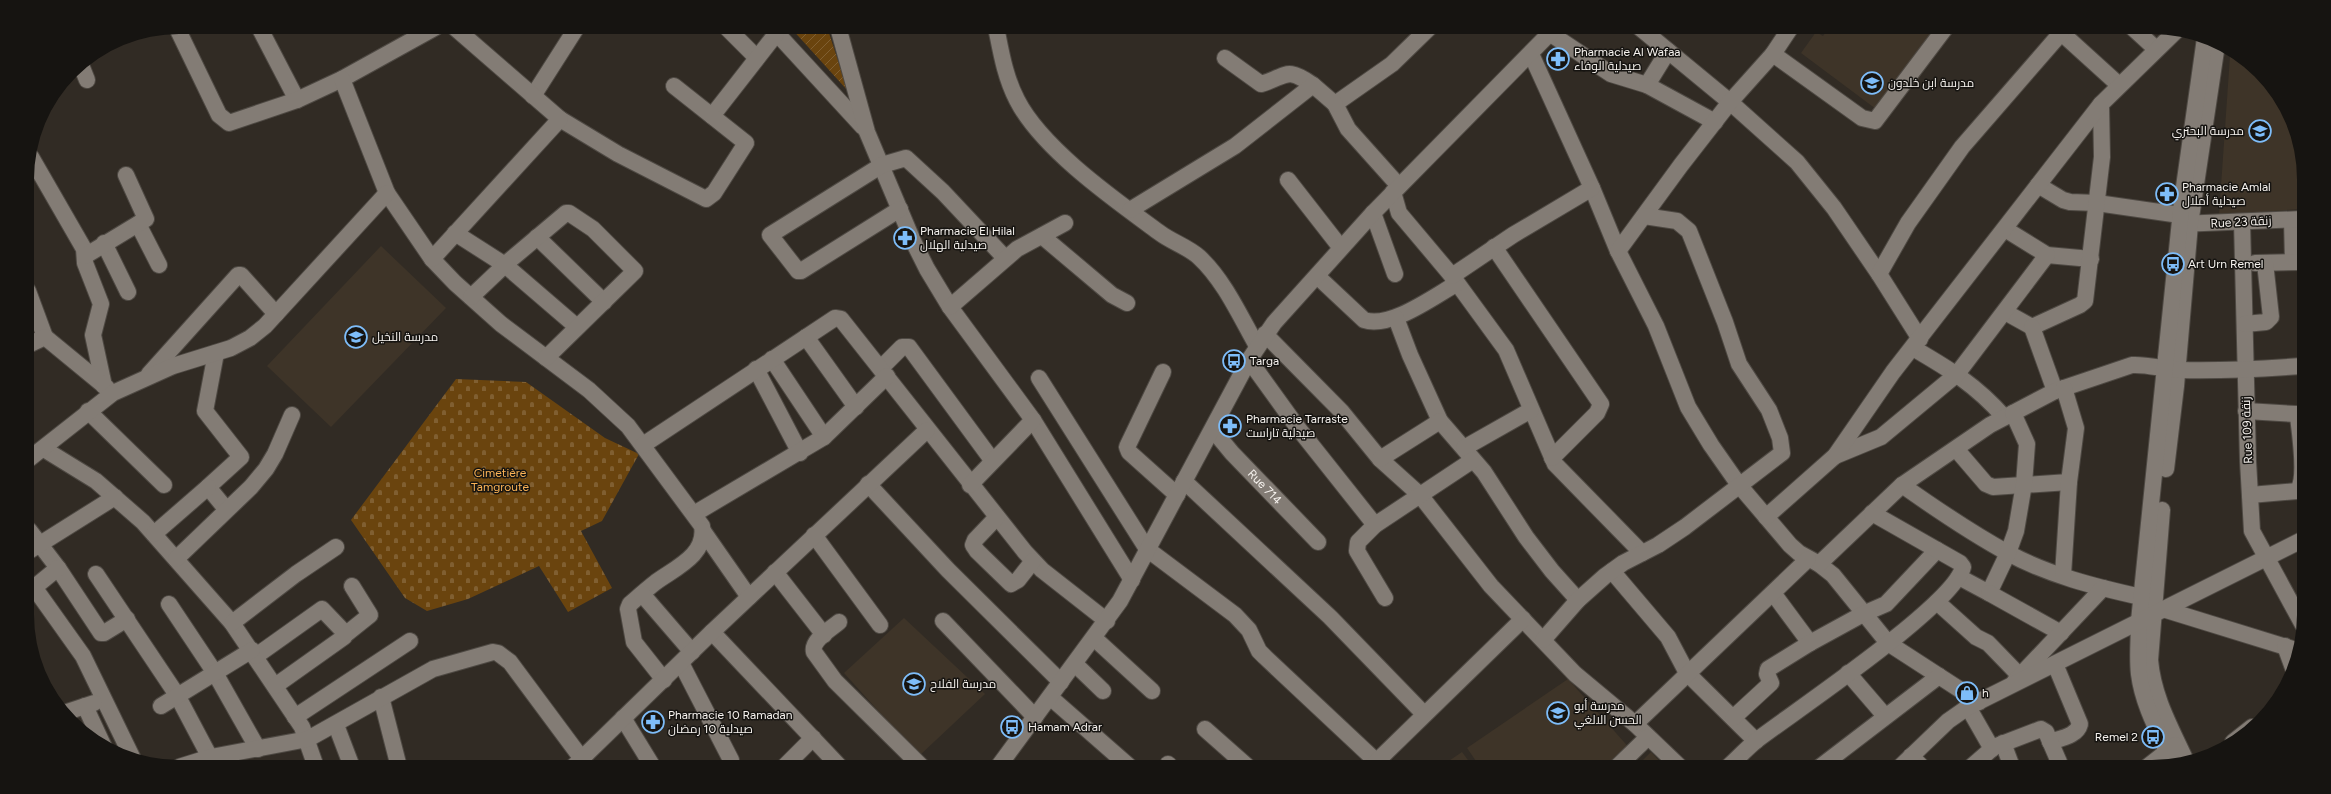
<svg xmlns="http://www.w3.org/2000/svg" width="2331" height="794" viewBox="0 0 2331 794" font-family="Figtree,Cairo,sans-serif">
	<defs>
		<pattern id="cemetery-stones" width="16" height="16" patternUnits="userSpaceOnUse"><rect width="16" height="16" fill="#6a440e"/><path d="M2 7V4a2 2 0 0 1 4 0v3zM10 15v-3a2 2 0 0 1 4 0v3z" fill="#805f31"/></pattern>
		<pattern id="garden-furrows" width="10" height="10" patternUnits="userSpaceOnUse"><rect width="10" height="10" fill="#6a440e"/><path d="M-1 1l2-2M0 10L10 0M9 11l2-2" fill="none" stroke="#805f31"/></pattern>
	</defs>
	<rect width="100%" height="100%" fill="#312b24"/>
	<g fill="#3e3428">
		<polygon points="1830,27 1945,27 1880,112 1801,53 1816,32 1823,36"/>
		<polygon points="2230,56 2240,56 2266,79 2288,112 2301,150 2301,209 2219,215"/>
		<polygon points="381,246 446,308 331,427 267,366"/>
		<polygon points="904,618 985,694 919,756 844,673"/>
		<polygon points="1568,679 1632,751 1614,767 1480,767 1467,748"/>
		<polygon points="1462,752 1473,767 1440,767"/>
		<polygon points="1651,752 1665,767 1636,767"/>
	</g>
	<polygon fill="url(#cemetery-stones)" points="456,379 526,382 605,438 639,454 602,521 581,531 612,588 568,612 539,566 468,599 427,611 405,598 351,520"/>
	<polygon fill="url(#garden-furrows)" points="790,27 827,27 848,91"/>
	<g fill="none" stroke-linecap="round" stroke-linejoin="round">
		<g stroke="#4e4943" stroke-width="18">
			<g id="minor">
				<polyline points="259,27 297,100"/>
				<polyline points="726,27 757,58"/>
				<polyline points="771,27 863,127"/>
				<polyline points="838,27 867,132 913,241 927,269 950,307 1033,420 1132,580"/>
				<path d="M996,27C1001,52 1005,77 1017,100C1042,149 1115,200 1160,233C1172,242 1188,247 1199,257C1224,280 1240,316 1257,346"/>
				<polyline points="1639,27 1730,102 1797,162 1834,208 1879,274 1920,339"/>
				<polyline points="2055,27 2119,85"/>
				<polyline points="2132,27 2156,49"/>
				<polyline points="177,28 219,115 229,123 297,100 342,79 436,27"/>
				<polyline points="1551,34 1611,74 1647,85 1668,51"/>
				<polyline points="1531,54 1592,188 1618,251 1656,326 1688,407 1711,445 1739,485 1790,545 1799,553 1819,564 1833,575 1888,643 1979,702"/>
				<polyline points="1773,54 1862,118 1875,121 1946,27"/>
				<path d="M1225,58L1261,84C1288,76 1285,66 1313,85"/>
				<polyline points="81,65 87,80"/>
				<path d="M342,79L387,193L432,259L455,283L501,324L589,390L628,426L702,526C707,555 675,568 656,582C647,589 638,597 630,604L628,609L634,642L664,680"/>
				<polyline points="1647,85 1715,122"/>
				<polyline points="533,96 577,27"/>
				<polyline points="712,116 776,34"/>
				<polyline points="560,119 618,154 706,199 714,193 746,143 674,86"/>
				<polyline points="31,157 84,249 85,263 101,304 93,335 104,386"/>
				<polyline points="1288,180 1341,248"/>
				<polyline points="2038,185 2063,200 2070,202 2097,203 2180,215"/>
				<polyline points="1399,186 1348,129 1335,104 1392,64 1430,27"/>
				<polyline points="1393,192 1399,213 1452,276 1506,350 1555,464 1642,553"/>
				<polyline points="900,209 801,271 798,271 770,235 882,165 906,158 943,192 1005,258"/>
				<polyline points="1130,210 1235,146 1313,85 1335,104"/>
				<polyline points="1373,213 1395,274"/>
				<polyline points="2292,220 2293,262"/>
				<polyline points="2242,222 2248,461 2252,531 2303,625"/>
				<polyline points="138,224 159,265"/>
				<polyline points="2180,224 2302,219"/>
				<polyline points="2005,229 2047,255 2091,259"/>
				<polyline points="455,233 505,265 577,327"/>
				<polyline points="1042,236 1112,295 1127,303"/>
				<polyline points="537,237 604,302"/>
				<polyline points="104,243 128,292"/>
				<polyline points="1494,247 1601,404 1597,413 1552,458"/>
				<polyline points="1618,251 1681,165 1730,102 1773,54 1791,27"/>
				<polyline points="85,256 146,219 126,175"/>
				<polyline points="432,259 560,119 454,27"/>
				<polyline points="2255,263 2302,262"/>
				<polyline points="1879,274 1908,223 1962,147 2061,33"/>
				<path d="M1317,276L1364,320C1390,329 1433,297 1456,284"/>
				<polyline points="1452,276 1513,235 1592,188"/>
				<polyline points="28,291 45,337"/>
				<polyline points="471,297 509,261 566,213 569,213 593,229 635,271 546,358"/>
				<polyline points="950,307 1017,249 1065,223"/>
				<polyline points="2005,312 2032,327 2080,305 2085,301 2102,157 2101,104"/>
				<polyline points="1396,318 1410,355 1440,421 1484,472 1526,537 1552,571 1578,600"/>
				<polyline points="2245,324 2266,322 2271,317 2265,263"/>
				<polyline points="2032,327 2055,391"/>
				<polyline points="1265,334 1341,411 1380,459 1420,495 1491,586 1575,674 1635,724 1680,767"/>
				<polyline points="806,337 856,407"/>
				<polyline points="28,345 45,337 107,388"/>
				<path d="M1913,348C1949,369 1976,385 2004,417"/>
				<polyline points="216,353 205,411 241,457 208,487 226,509"/>
				<polyline points="772,359 824,437"/>
				<polyline points="1249,360 1298,428 1375,525"/>
				<polyline points="881,368 902,347 909,347 992,460"/>
				<polyline points="756,369 800,453"/>
				<polyline points="1163,372 1127,447 1129,452 1177,495"/>
				<polyline points="149,374 238,275 241,275 276,314"/>
				<polyline points="1039,378 1147,549 1235,615 1249,630 1259,651 1265,657 1377,762"/>
				<polyline points="88,411 164,485"/>
				<path d="M2246,411L2296,414L2298,417C2300,433 2307,480 2297,491L2250,495"/>
				<path id="s1" d="M1213,430L1232,453L1318,542"/>
				<polyline points="643,445 835,318 841,319 1025,552 1042,570 1107,621"/>
				<polyline points="1464,448 1531,410"/>
				<polyline points="44,449 96,481 143,522 232,623 302,727 316,767"/>
				<polyline points="1956,449 1986,484 1993,487 2069,482"/>
				<polyline points="1835,456 1881,437 1957,374 2047,255"/>
				<polyline points="29,459 113,393 173,366 231,348 250,338 265,326 387,193"/>
				<polyline points="1380,459 1440,421"/>
				<polyline points="2166,469 2176,386 2190,224 2217,44"/>
				<polyline points="1184,481 1330,617 1424,714"/>
				<polyline points="868,484 948,570 1061,682"/>
				<polyline points="970,485 1033,420"/>
				<path d="M1902,485C1936,509 1971,533 2008,553C2048,575 2096,587 2141,597"/>
				<path d="M2162,510L2150,660C2153,697 2171,728 2186,761"/>
				<polyline points="694,514 824,437 887,376"/>
				<polyline points="997,517 975,540 973,545 977,551 1011,584 1018,580 1033,561"/>
				<polyline points="1766,517 1835,456 1893,372 2101,104 2177,30"/>
				<polyline points="29,530 58,568 101,633 104,633 127,619"/>
				<polyline points="703,531 749,597"/>
				<polyline points="154,534 208,487"/>
				<polyline points="814,535 880,625"/>
				<polyline points="29,551 115,497"/>
				<polyline points="176,559 251,487 266,469 275,454 292,415"/>
				<path d="M1819,564L1902,485L1990,425L2055,391L2132,365C2149,364 2164,370 2180,370C2221,371 2261,369 2302,366"/>
				<polyline points="58,568 36,586 36,590 83,656 133,759"/>
				<polyline points="1612,571 1668,637 1687,673 1756,741"/>
				<polyline points="775,572 824,635"/>
				<polyline points="96,574 177,695 214,765"/>
				<polyline points="2063,575 2069,482 2076,428 2064,388"/>
				<polyline points="1959,577 1989,593 2008,553 2016,531 2024,484 2027,444 2013,413"/>
				<polyline points="1773,593 1810,643"/>
				<polyline points="1989,593 2061,633"/>
				<polyline points="642,594 692,652"/>
				<polyline points="1385,598 1357,551 1358,542 1375,525 1473,460"/>
				<polyline points="1937,602 1976,637 1988,643 2019,675"/>
				<polyline points="169,604 215,673 258,749"/>
				<polyline points="2163,609 2299,651"/>
				<polyline points="943,621 1035,717"/>
				<path d="M839,622C831,629 811,640 814,652L835,681L922,767"/>
				<polyline points="232,623 296,574 336,547"/>
				<polyline points="712,632 840,767"/>
				<polyline points="345,635 370,615 352,586"/>
				<polyline points="1094,638 1152,691"/>
				<polyline points="1543,640 1578,600 1605,576 1623,563 1658,545 1685,527 1782,453 1780,438 1769,410 1739,364 1725,322 1689,231 1677,221 1644,216"/>
				<polyline points="2285,646 2293,668"/>
				<polyline points="256,656 322,609 345,633 344,637 275,686"/>
				<polyline points="681,663 731,760 731,767"/>
				<polyline points="1075,664 1103,691"/>
				<polyline points="1848,673 1885,716"/>
				<polyline points="2015,681 2103,588"/>
				<polyline points="381,697 399,767"/>
				<polyline points="1050,697 1130,767"/>
				<polyline points="85,706 104,747"/>
				<polyline points="161,706 252,650"/>
				<polyline points="1968,707 1992,749"/>
				<polyline points="64,713 94,703"/>
				<polyline points="295,717 410,641"/>
				<polyline points="623,718 653,767"/>
				<polyline points="1733,718 1771,683 1767,674 1768,669 1810,643 1863,614 1886,604 1937,550"/>
				<polyline points="1635,724 1808,559"/>
				<polyline points="336,725 352,767"/>
				<polyline points="1205,729 1248,767"/>
				<path d="M2050,742C2061,738 2077,736 2080,724L2055,664"/>
				<polyline points="2233,742 2252,727"/>
				<polyline points="2003,743 2012,767"/>
				<polyline points="1911,756 1922,767"/>
				<polyline points="1168,764 1171,767"/>
				<path d="M2173,764C2160,735 2143,706 2139,674C2137,657 2139,639 2139,621L2182,201L2205,38"/>
				<polyline points="179,767 211,757 308,739 433,669 493,652 498,653 510,662 582,759"/>
				<polyline points="573,767 712,632 927,430"/>
				<polyline points="784,767 813,738"/>
				<polyline points="998,767 1120,601 1249,360 1274,323 1373,213 1556,27"/>
				<polyline points="1371,767 1523,619"/>
				<polyline points="1617,767 1648,737"/>
				<path d="M1728,767C1738,758 1747,748 1757,740C1795,711 1954,605 1963,567L1960,563L1872,513"/>
				<polyline points="1820,767 1939,676"/>
				<polyline points="1900,767 1948,721 1968,707 2304,539"/>
				<polyline points="1971,767 1994,747 2041,729 2046,732 2059,762 2058,767"/>
				<polyline points="2147,767 2175,745"/>
			</g>
		</g>
		<use href="#minor" stroke="#837c75" stroke-width="16"/>
	</g>
	<defs>
		<g id="pharmacy-ring" transform="scale(1.15)"><circle r="9.5" fill="#161411" stroke="#7ebdf9" stroke-width="1.5"/><path d="M-2-6h4v4h4v4h-4v4h-4v-4h-4v-4h4Z" fill="#7ebdf9"/></g>
		<g id="school-ring" transform="scale(1.15)"><circle r="9.5" fill="#161411" stroke="#7ebdf9" stroke-width="1.5"/><path d="M0-5L7-2L0 1L-7-2ZM-4 1L0 2.5L4 1V4Q0 6-4 4Z" fill="#7ebdf9"/></g>
		<g id="bus-ring" transform="scale(1.15)"><circle r="9.5" fill="#161411" stroke="#7ebdf9" stroke-width="1.5"/><path d="M-5-6H5V4H4V6H2V4H-2V6H-4V4H-5ZM-3.5-4V0h7V-4ZM-3.5 1.2v1.5H-2V1.2ZM2 1.2v1.5H3.5V1.2Z" fill="#7ebdf9"/></g>
		<g id="shop-ring" transform="scale(1.15)"><circle r="9.5" fill="#161411" stroke="#7ebdf9" stroke-width="1.5"/><path d="M-5-2.5h2.3a2.7 3.5 0 0 1 5.4 0H5L5.5 6h-11ZM-1.5-2.5h3a1.5 2.3 0 0 0-3 0Z" fill="#7ebdf9"/></g>
	</defs>
	<g fill-rule="evenodd">
		<use href="#pharmacy-ring" x="1558" y="59"/>
		<use href="#school-ring" x="1872" y="83"/>
		<use href="#school-ring" x="2260" y="131"/>
		<use href="#pharmacy-ring" x="2167" y="194"/>
		<use href="#pharmacy-ring" x="905" y="238"/>
		<use href="#bus-ring" x="2173" y="264"/>
		<use href="#school-ring" x="356" y="337"/>
		<use href="#bus-ring" x="1234" y="361"/>
		<use href="#pharmacy-ring" x="1230" y="426"/>
		<use href="#school-ring" x="914" y="684"/>
		<use href="#shop-ring" x="1967" y="693"/>
		<use href="#school-ring" x="1558" y="713"/>
		<use href="#pharmacy-ring" x="653" y="722"/>
		<use href="#bus-ring" x="1012" y="727"/>
		<use href="#bus-ring" x="2153" y="737"/>
	</g>
	<g text-anchor="middle" dominant-baseline="central" stroke-width="3" stroke-linejoin="round" paint-order="stroke">
		<g font-size="12" fill="#f7f3ef" stroke="#161411" text-anchor="start">
			<text x="1574" y="52">Pharmacie Al Wafaa<tspan x="1574" dy="14">صيدلية الوفاء</tspan></text>
			<text x="1888" y="83">مدرسة ابن خلدون</text>
			<text x="2244" y="131" text-anchor="end">مدرسة البحتري</text>
			<text x="2182" y="187">Pharmacie Amlal<tspan x="2182" dy="14">صيدلية أملال</tspan></text>
			<text x="920" y="231">Pharmacie El Hilal<tspan x="920" dy="14">صيدلية الهلال</tspan></text>
			<text x="2188" y="264">Art Urn Remel</text>
			<text x="372" y="337">مدرسة النخيل</text>
			<text x="1250" y="361">Targa</text>
			<text x="1246" y="419">Pharmacie Tarraste<tspan x="1246" dy="14">صيدلية تاراست</tspan></text>
			<text x="930" y="684">مدرسة الفلاح</text>
			<text x="1982" y="693">h</text>
			<text x="1574" y="706">مدرسة أبو<tspan x="1574" dy="14">الحسن الالغي</tspan></text>
			<text x="668" y="715">Pharmacie 10 Ramadan<tspan x="668" dy="14">صيدلية 10 رمضان</tspan></text>
			<text x="1028" y="727">Hamam Adrar</text>
			<text x="2138" y="737" text-anchor="end">Remel 2</text>
		</g>
		<g font-size="12" fill="#f7f3ef" stroke="#161411">
			<text transform="translate(2241 222) rotate(-3)">Rue 23 زنقة</text>
			<text transform="translate(2247 430) rotate(-92)">Rue 109 زنقة</text>
			<text stroke="none"><textPath href="#s1" startOffset="77">Rue 714</textPath></text>
		</g>
		<g font-size="12" fill="#fbb356" stroke="#161411">
			<text x="500" y="473">Cimetière<tspan x="500" dy="14">Tamgroute</tspan></text>
		</g>
	</g>
	<path d="M0 0H2331V794H0ZM179 34H2152A145 145 0 0 1 2297 179V615A145 145 0 0 1 2152 760H179A145 145 0 0 1 34 615V179A145 145 0 0 1 179 34Z" fill="#161411" fill-rule="evenodd"/>
</svg>
